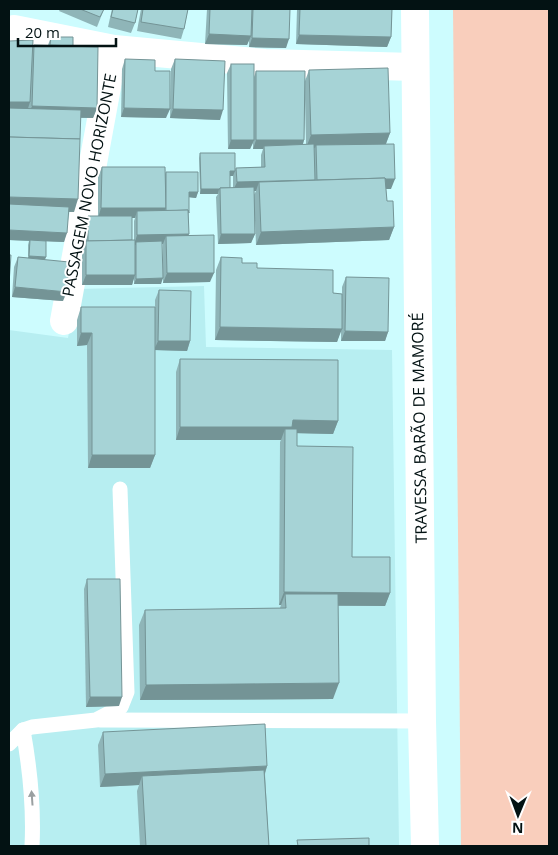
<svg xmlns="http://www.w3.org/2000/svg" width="558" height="855" viewBox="0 0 558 855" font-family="'Open Sans',sans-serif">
	<rect width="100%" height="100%" fill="#cdfcfe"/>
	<polygon fill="#b7eef1" points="204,286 206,347 392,350 399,846 9,846 9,330 68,338 77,289"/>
	<polygon fill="#f9cebc" points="453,9 549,9 549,846 461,846"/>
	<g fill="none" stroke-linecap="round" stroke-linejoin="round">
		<g stroke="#fff" stroke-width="15">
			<polyline points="100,720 422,721"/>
			<path d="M23,730C30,769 34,807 32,846"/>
			<polyline points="9,744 23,730 32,727 96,720 121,707 127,692 120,489"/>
		</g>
		<g stroke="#fff" stroke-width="28">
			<polyline points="9,31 14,29 114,49 265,63 415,67"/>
			<polyline points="64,321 114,49"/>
		</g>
		<polyline stroke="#fff" stroke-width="28" points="415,9 422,721 425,846"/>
	</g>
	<g fill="#8fb5b8" fill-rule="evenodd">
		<polygon points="60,9 104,9 97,27 59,11"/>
		<polygon points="112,9 138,9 135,23 131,33 108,27"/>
		<polygon points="141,9 188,9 184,29 181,39 137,31"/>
		<polygon points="207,9 290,9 286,48 249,47 249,40 247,45 205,44"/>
		<polygon points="297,9 392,9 391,37 387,47 296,44"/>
		<polygon points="51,37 73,46 97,108 93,118 81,118 74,212 68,212 64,242 46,241 45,260 63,301 12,297 14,267 18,257 28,258 28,245 29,241 9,240 32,50 34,45 48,45"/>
		<polygon points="125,59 155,71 166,118 121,117 122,69"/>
		<polygon points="175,59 220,120 170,118 171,69"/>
		<path d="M231,64L254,77L256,71L305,81L309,70L390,133L386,144L391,189H386L387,201L394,227L389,240L256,245L254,195L256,191H254L255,234L251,243L218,244L216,197L218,194H200L199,158L200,153L235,170L236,168L261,167V155L263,149H253V143L250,149H228L227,73ZM305,99L306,144H303L304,140ZM230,176H233V188H230Z"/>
		<path d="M102,167L165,173L198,192L196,198L189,197L188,235L210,282L163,283V244H162L161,284H134V277L132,285H82V250L86,241V221L88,216H98V177ZM132,218H135L134,221V240H132Z"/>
		<polygon points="221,257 242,263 333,293 342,294 342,287 346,277 388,332 385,341 341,341 341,329 337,342 215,340 216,270"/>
		<polygon points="159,290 190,341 187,351 155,350 155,455 150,468 88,468 87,345 77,346 77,320 81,307 155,330 155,300"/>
		<polygon points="180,359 338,421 333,434 297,433 297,446 352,557 390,593 385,606 338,606 333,699 140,700 139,625 145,610 280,608 281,605 279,605 280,442 281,440 176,440 176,372"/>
		<polygon points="87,579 119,706 86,707 84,589"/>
		<polygon points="103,732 267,766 265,774 269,846 140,846 137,791 139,785 100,787 98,745"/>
	</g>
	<g fill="#749496">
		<polygon points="209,34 251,36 247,45 205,44"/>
		<polygon points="299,35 391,37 387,47 296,44"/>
		<polygon points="252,38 289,39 286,48 249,47"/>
		<polygon points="9,102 30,102 26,115 9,115"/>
		<polygon points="32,106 97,108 93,118 28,116"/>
		<polygon points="124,108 170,109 166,118 121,117"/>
		<polygon points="173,109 223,110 220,120 170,118"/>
		<polygon points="390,133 385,146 316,145 315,148 306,148 311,135"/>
		<polygon points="231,140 254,140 250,149 228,149"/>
		<polygon points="256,140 304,140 301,150 264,146 263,149 253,149"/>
		<polygon points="230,171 235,171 233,176 228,176"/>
		<polygon points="395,179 391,189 313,189 317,180"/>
		<polygon points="315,180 311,189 259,182 256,191 233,191 237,182"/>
		<polygon points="201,189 219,189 218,194 200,194"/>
		<polygon points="189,192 198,192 196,198 187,197"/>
		<polygon points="9,197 78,199 74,212 9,210"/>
		<polygon points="101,208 166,208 162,218 137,211 135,218 98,218"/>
		<polygon points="394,227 389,240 256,245 261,232"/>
		<polygon points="9,230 67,233 64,242 9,240"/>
		<polygon points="189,234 185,243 166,236 163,244 134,245 137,235"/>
		<polygon points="221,234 255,234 251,243 218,244"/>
		<polygon points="29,256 46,257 44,262 27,261"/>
		<polygon points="167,273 214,273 210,282 163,283"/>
		<polygon points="86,275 135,275 132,285 82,285"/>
		<polygon points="163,278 161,284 134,284 136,279"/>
		<polygon points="15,287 67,292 63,301 12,297"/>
		<polygon points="220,327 342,329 337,342 215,340"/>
		<polygon points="345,331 388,332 385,341 341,341"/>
		<polygon points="81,333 92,333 87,345 77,346"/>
		<polygon points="158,341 190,341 187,351 154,350"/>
		<polygon points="293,420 338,421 333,434 290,433 285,429 281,440 176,440 180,427"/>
		<polygon points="92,455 155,455 150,468 88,468"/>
		<polygon points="284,592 390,593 385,606 286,605 285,594 281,605 279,605"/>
		<polygon points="339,683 333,699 140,700 146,685"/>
		<polygon points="90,697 122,697 119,706 86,707"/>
		<polygon points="267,766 263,779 142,776 139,785 100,787 105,774"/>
	</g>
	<g fill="#a6d3d6" stroke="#749496">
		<polygon points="80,9 104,9 100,17"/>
		<polygon points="113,9 138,9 135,23 111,17"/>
		<polygon points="143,9 188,9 184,29 141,22"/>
		<polygon points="210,9 252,9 251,36 209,34"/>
		<polygon points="253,9 290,9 289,39 252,38"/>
		<polygon points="300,9 392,9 391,37 299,35"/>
		<polygon points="51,37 73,37 73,46 50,45"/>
		<polygon points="33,40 30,102 9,102 9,41"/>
		<polygon points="34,45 98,47 97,108 32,106"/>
		<polygon points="125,59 155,60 155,71 170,71 170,109 124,108"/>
		<polygon points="175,59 225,61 223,110 173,109"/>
		<rect x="231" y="64" width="23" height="76"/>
		<polygon points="388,68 390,133 311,135 309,70"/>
		<polygon points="256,71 305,71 304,140 256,140"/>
		<polygon points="9,108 81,110 80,139 9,137"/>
		<polygon points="9,137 80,139 78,199 9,197"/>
		<polygon points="314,144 315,180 237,182 236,168 265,167 264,146"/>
		<polygon points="394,144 395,179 386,179 385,178 317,180 316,145"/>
		<polygon points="200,153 235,153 235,171 230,171 230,188 220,188 220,189 201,189"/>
		<polygon points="102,167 165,167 166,208 101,208"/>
		<polygon points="166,172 198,172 198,192 189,192 189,213 188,210 166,211"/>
		<polygon points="385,178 387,201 393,201 394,227 261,232 259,182"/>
		<polygon points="254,187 255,234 221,234 220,188"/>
		<polygon points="9,204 69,207 67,233 9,230"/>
		<polygon points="188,210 189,234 137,235 137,211"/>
		<polygon points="88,216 132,216 132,240 88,241"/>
		<polygon points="214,235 214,273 167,273 166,236"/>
		<polygon points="30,240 46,241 46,257 29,256"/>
		<polygon points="135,240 135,275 86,275 86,241"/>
		<polygon points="162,241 163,278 136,279 136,242"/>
		<polygon points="9,255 11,255 9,284"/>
		<polygon points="18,257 69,262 67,292 15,287"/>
		<polygon points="221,257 242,258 242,263 257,263 257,268 333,270 333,293 342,294 342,329 220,327"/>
		<polygon points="346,277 389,278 388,332 345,331"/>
		<polygon points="159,290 191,291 190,341 158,341"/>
		<polygon points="81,307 155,307 155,455 92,455 92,333 81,333"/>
		<polygon points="180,359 338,360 338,421 293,420 292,427 180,427"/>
		<polygon points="285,429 297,429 297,446 353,447 352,557 390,557 390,593 284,592"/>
		<polygon points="87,579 120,579 122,697 90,697"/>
		<polygon points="285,594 338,594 339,683 146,685 145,610 286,608"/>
		<polygon points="265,724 267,766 105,774 103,732"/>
		<polygon points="264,770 269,846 146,846 142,776"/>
		<polygon points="369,838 369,846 298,846 297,840"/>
	</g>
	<defs><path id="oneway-solid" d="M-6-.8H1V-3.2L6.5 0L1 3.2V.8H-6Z" transform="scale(1.25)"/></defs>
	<use fill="#9aa0a1" href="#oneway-solid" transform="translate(32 798) rotate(-94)"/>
	<g text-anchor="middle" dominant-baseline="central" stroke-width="4" stroke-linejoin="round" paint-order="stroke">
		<g font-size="16" fill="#031213" stroke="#fff">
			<text transform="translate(89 185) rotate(-79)">PASSAGEM NOVO HORIZONTE</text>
			<text transform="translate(419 428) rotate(-91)">TRAVESSA BARÃO DE MAMORÉ</text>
		</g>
	</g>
	<rect width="558" height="855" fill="none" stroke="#031213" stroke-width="20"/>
	<g transform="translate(518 815) rotate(181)" stroke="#ffffff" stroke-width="4" paint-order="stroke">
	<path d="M0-4L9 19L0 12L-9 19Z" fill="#031213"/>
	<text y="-8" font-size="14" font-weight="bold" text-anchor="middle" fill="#031213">N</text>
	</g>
	<path d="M18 38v8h98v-8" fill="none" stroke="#031213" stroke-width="2.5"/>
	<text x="25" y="38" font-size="15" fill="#031213" stroke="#ffffff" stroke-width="4" paint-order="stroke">20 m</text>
</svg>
